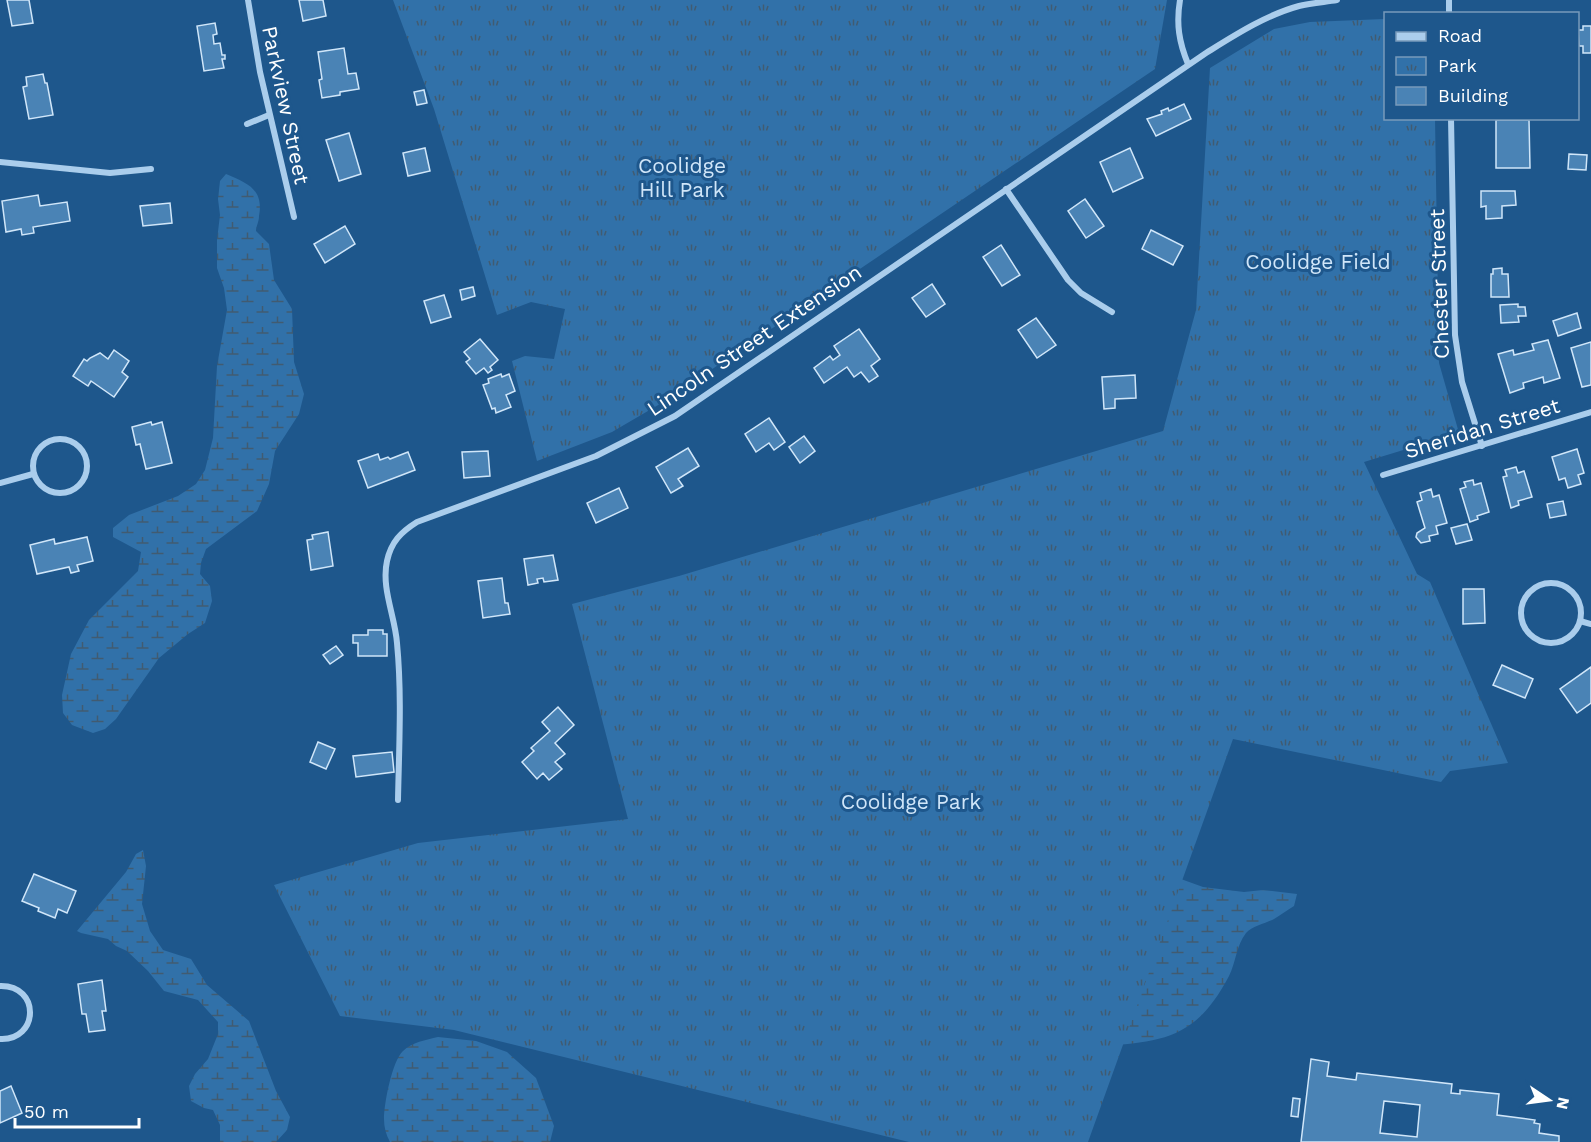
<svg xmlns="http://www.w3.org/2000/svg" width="1591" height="1142" viewBox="0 0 1591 1142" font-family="'Work Sans',sans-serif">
	<defs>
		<pattern id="wetland-marsh" width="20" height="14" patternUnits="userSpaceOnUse" patternTransform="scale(1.5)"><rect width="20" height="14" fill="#3171a9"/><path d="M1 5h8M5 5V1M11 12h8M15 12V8" fill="none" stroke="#415b71"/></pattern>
		<pattern id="park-tufts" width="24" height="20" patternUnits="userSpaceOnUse" patternTransform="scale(1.5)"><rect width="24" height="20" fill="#3171a9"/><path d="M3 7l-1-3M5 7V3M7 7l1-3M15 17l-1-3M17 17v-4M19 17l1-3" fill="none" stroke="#415b71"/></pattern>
	</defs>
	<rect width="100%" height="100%" fill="#1e578c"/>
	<g fill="url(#wetland-marsh)">
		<path d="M226,174C247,183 264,189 259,216C259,222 256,226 256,231L269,244L274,280L292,309L294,362L304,394L299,414L275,451L269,484L257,511L206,549L201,563L200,574L210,586L212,601L205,623L188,634L159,658L116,719L105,729L93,733L72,725L63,713L62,695L71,654L89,620L138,571L141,552L113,537V528L129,515L178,496L196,484L205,470L213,438L217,366L227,310L224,288L217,268V240L220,215L218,199L220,181Z"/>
		<path d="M1284,627L1167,874L1203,887L1244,892L1263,890L1297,894L1294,906C1287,910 1281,915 1274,919C1266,923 1252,926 1246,933C1236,946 1236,962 1229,976C1197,1037 1165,1042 1101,1046L672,988Z"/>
		<polygon points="143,850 146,866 142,904 150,931 163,950 191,959 207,985 249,1021 276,1091 290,1117 287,1130 276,1142 220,1142 220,1125 213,1110 204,1108 191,1101 189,1086 195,1074 208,1059 218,1034 218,1022 198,1000 164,991 148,971 127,951 116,946 108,939 81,933 77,931 126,872 136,854"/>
		<path d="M438,1037L476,1041L507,1052L536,1078L554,1126L550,1142H390C386,1135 384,1127 384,1119C384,1104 392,1061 403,1051C412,1042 426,1040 438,1037Z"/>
	</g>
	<g fill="url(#park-tufts)">
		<polygon points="393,0 1167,0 1155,69 665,401 612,432 537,461 512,361 525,356 554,359 565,309 531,302 497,315 434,109"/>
		<polygon points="1385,19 1386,118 1435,119 1439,363 1459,433 1364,462 1417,574 1430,582 1508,763 1450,771 1441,782 1233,739 1088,1142 909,1142 454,1030 340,1016 274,885 418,843 628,819 572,604 679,576 1163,431 1196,310 1210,68 1274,29 1310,22"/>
	</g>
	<g fill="#4a83b5" stroke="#d0e6f9" stroke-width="1.5" fill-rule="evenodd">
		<polygon points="7,0 29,0 33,23 12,26"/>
		<polygon points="299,0 323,0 326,16 303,21"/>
		<polygon points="215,23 217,34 213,35 214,44 220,43 222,55 225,55 225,59 222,59 224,68 204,71 197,26"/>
		<polygon points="1583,26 1591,26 1591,53 1583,53 1583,46 1579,46 1578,30 1583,30"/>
		<polygon points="344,48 348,74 356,73 359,89 340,92 340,95 322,98 319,80 322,79 318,52"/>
		<polygon points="43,74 45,83 47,83 53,115 29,119 23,87 27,86 26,77"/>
		<polygon points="424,90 427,103 417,105 414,92"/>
		<polygon points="1184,104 1191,119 1156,136 1147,119 1162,114 1161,111 1168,108 1169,111"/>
		<polygon points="1496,120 1529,120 1530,168 1496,168"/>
		<polygon points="349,133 361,174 339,181 326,140"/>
		<polygon points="425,148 430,171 408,176 403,153"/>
		<polygon points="1130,148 1143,178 1113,192 1100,162"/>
		<polygon points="1569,154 1587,155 1586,170 1568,169"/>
		<polygon points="1481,191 1515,191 1516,205 1502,206 1502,218 1486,219 1486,206 1481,207"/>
		<polygon points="38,195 40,206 67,202 70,221 33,227 34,233 22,235 21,229 6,232 2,201"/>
		<polygon points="1085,199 1104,226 1086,238 1068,211"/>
		<polygon points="170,203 172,223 143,226 140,206"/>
		<polygon points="345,226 355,244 325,263 314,244"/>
		<polygon points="1151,230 1183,246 1173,265 1142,249"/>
		<polygon points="1001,245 1020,275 1002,286 983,257"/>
		<polygon points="1502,268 1502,274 1508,274 1509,297 1491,297 1491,274 1493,274 1493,269"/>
		<polygon points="932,284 945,304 926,317 912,298"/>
		<polygon points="473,287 475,296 462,300 460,290"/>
		<polygon points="444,295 451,317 431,323 424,301"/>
		<polygon points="1518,304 1518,307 1525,307 1526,316 1518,316 1519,322 1501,323 1500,305"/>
		<polygon points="1577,313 1581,328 1558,336 1553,321"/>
		<polygon points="1036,318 1056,345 1037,358 1018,330"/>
		<polygon points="859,329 880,359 871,366 878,376 869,382 861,372 854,377 847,367 824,383 814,368 830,356 833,360 840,355 834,346"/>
		<polygon points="480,339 498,360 490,367 492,370 488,373 484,368 476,374 466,362 470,359 464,352"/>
		<polygon points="1548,340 1560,378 1544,383 1543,377 1523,383 1524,388 1510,393 1498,354 1513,350 1514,355 1534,350 1532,344"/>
		<polygon points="1591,342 1591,385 1582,387 1571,348"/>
		<polygon points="114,350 129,361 122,372 128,377 114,397 91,381 88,386 73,376 84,359 87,361 90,358 100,353 108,359"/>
		<polygon points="501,374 502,377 509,374 515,391 506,395 511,407 496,413 495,408 492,409 483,385 489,383 488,379"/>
		<polygon points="1135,375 1136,398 1115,399 1115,408 1104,409 1102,377"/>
		<polygon points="769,418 785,442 774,450 769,443 756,452 745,434"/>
		<polygon points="151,422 152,425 162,422 172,463 146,469 140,444 136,445 132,427"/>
		<polygon points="804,436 815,451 800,463 789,447"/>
		<polygon points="688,448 699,466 678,479 683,486 671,493 656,467"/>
		<polygon points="1577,449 1584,473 1578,475 1581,484 1568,488 1565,478 1559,480 1552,457"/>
		<polygon points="488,451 490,476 464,478 462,452"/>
		<polygon points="408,452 415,470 368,488 358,461 378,454 380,460 388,457 390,459"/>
		<polygon points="1516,467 1518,473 1524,471 1532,497 1518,501 1519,505 1511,508 1503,477 1507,476 1505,470"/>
		<polygon points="1473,480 1474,485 1481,483 1489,512 1477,516 1478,519 1470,522 1460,489 1466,487 1464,482"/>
		<polygon points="619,488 628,508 596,523 587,503"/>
		<polygon points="1431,489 1433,497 1439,495 1447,523 1436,526 1438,534 1429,536 1430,541 1421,543 1416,537 1417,533 1425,528 1417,502 1422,500 1420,493"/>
		<polygon points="1563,501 1566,515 1550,518 1547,504"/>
		<polygon points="1467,524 1472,540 1456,544 1451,528"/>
		<polygon points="328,532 333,566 311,570 307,540 313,539 312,535"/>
		<polygon points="87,537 93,561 77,565 79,571 71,573 69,567 37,574 30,545 54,539 55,544"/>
		<polygon points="553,555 558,580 544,582 543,578 537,579 538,583 528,585 524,559"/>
		<polygon points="502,578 505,603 508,603 510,614 483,618 478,581"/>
		<polygon points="1463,589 1484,589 1485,623 1463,624"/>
		<polygon points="368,630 383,630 383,634 387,634 387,656 358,656 358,643 353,643 353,635 368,635"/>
		<polygon points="336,646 343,655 330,664 323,655"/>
		<polygon points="1502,665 1533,679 1525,698 1493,685"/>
		<polygon points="1591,667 1591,703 1577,713 1560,689"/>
		<polygon points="558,707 574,725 555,743 565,754 555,762 562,769 549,780 543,773 537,779 522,762 534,751 531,748 550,731 542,722"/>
		<polygon points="318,742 335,749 326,769 310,762"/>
		<polygon points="392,752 394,772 356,777 353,756"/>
		<polygon points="34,874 76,891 67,913 58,909 55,918 38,911 39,908 22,901"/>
		<polygon points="102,980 106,1011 102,1011 105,1030 89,1032 86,1014 82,1014 78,984"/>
		<path d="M1311,1059L1329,1062L1327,1076L1356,1080L1357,1073L1452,1084L1451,1093L1460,1094V1090L1499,1094L1497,1115L1535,1120L1534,1123L1540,1124L1539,1133L1559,1136V1142H1301ZM1384,1101L1420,1105L1417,1137L1380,1133Z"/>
		<polygon points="11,1086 22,1113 0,1123 0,1091"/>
		<polygon points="1293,1098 1300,1099 1298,1117 1291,1116"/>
	</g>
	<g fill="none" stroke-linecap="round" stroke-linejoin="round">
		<g stroke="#aacdec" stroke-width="6">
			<polyline points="248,0 260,72 294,217"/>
			<path d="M1180,0C1176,24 1179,42 1188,64"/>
			<polyline points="1449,0 1449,14"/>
			<polyline points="1451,118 1455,335 1462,382 1482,446"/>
			<polyline points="247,124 269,115"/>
			<polyline points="0,162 110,173 151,169"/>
			<polyline points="1006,189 1068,280 1081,293 1112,312"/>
			<circle cx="60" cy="466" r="27"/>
			<polyline points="1383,475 1591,412"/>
			<polyline points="0,483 33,474"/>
			<circle cx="1551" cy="613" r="30"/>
			<polyline points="1580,621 1591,624"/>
			<path d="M398,800C399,748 402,695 397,643C395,616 381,588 387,561C391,542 401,532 417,522L596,456L675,416L1206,53C1235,35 1266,15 1299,6C1312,3 1325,2 1337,0"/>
			<path d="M0,986C41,985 39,1041 0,1039"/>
		</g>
	</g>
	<g text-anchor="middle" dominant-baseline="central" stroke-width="6" stroke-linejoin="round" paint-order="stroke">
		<g font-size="21" fill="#fff" stroke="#1e578c">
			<text transform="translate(286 105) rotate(78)">Parkview Street</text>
			<text transform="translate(1439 284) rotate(-92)">Chester Street</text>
			<text transform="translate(754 340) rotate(-34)">Lincoln Street Extension</text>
			<text transform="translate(1482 428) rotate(-17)">Sheridan Street</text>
		</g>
		<g font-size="21" fill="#d0e6f9" stroke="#1e578c">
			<text x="682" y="165">Coolidge<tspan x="682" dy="24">Hill Park</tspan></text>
			<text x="1318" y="261">Coolidge Field</text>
			<text x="911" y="801">Coolidge Park</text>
		</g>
	</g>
	<rect x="1384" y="12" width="195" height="108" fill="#1e578c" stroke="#789aba" stroke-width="1.5"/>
	<rect x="1396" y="32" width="30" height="9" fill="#aacdec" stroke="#789aba" stroke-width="1.5"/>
	<text x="1438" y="42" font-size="18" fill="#ffffff">Road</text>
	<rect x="1396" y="57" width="30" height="18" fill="url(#park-tufts)" stroke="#789aba" stroke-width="1.5"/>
	<text x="1438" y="72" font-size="18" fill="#ffffff">Park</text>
	<rect x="1396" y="87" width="30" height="18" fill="#4a83b5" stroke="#789aba" stroke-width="1.5"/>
	<text x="1438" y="102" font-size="18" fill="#ffffff">Building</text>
	<g transform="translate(1549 1100) rotate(103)" stroke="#1e578c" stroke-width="4.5" paint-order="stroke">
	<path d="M0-4.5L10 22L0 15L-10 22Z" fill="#ffffff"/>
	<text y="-9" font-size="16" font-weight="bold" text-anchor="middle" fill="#ffffff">N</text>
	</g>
	<path d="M15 1118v9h124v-9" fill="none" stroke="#ffffff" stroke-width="3"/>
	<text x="24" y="1118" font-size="18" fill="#ffffff" stroke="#1e578c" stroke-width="4.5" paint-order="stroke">50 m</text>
</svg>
